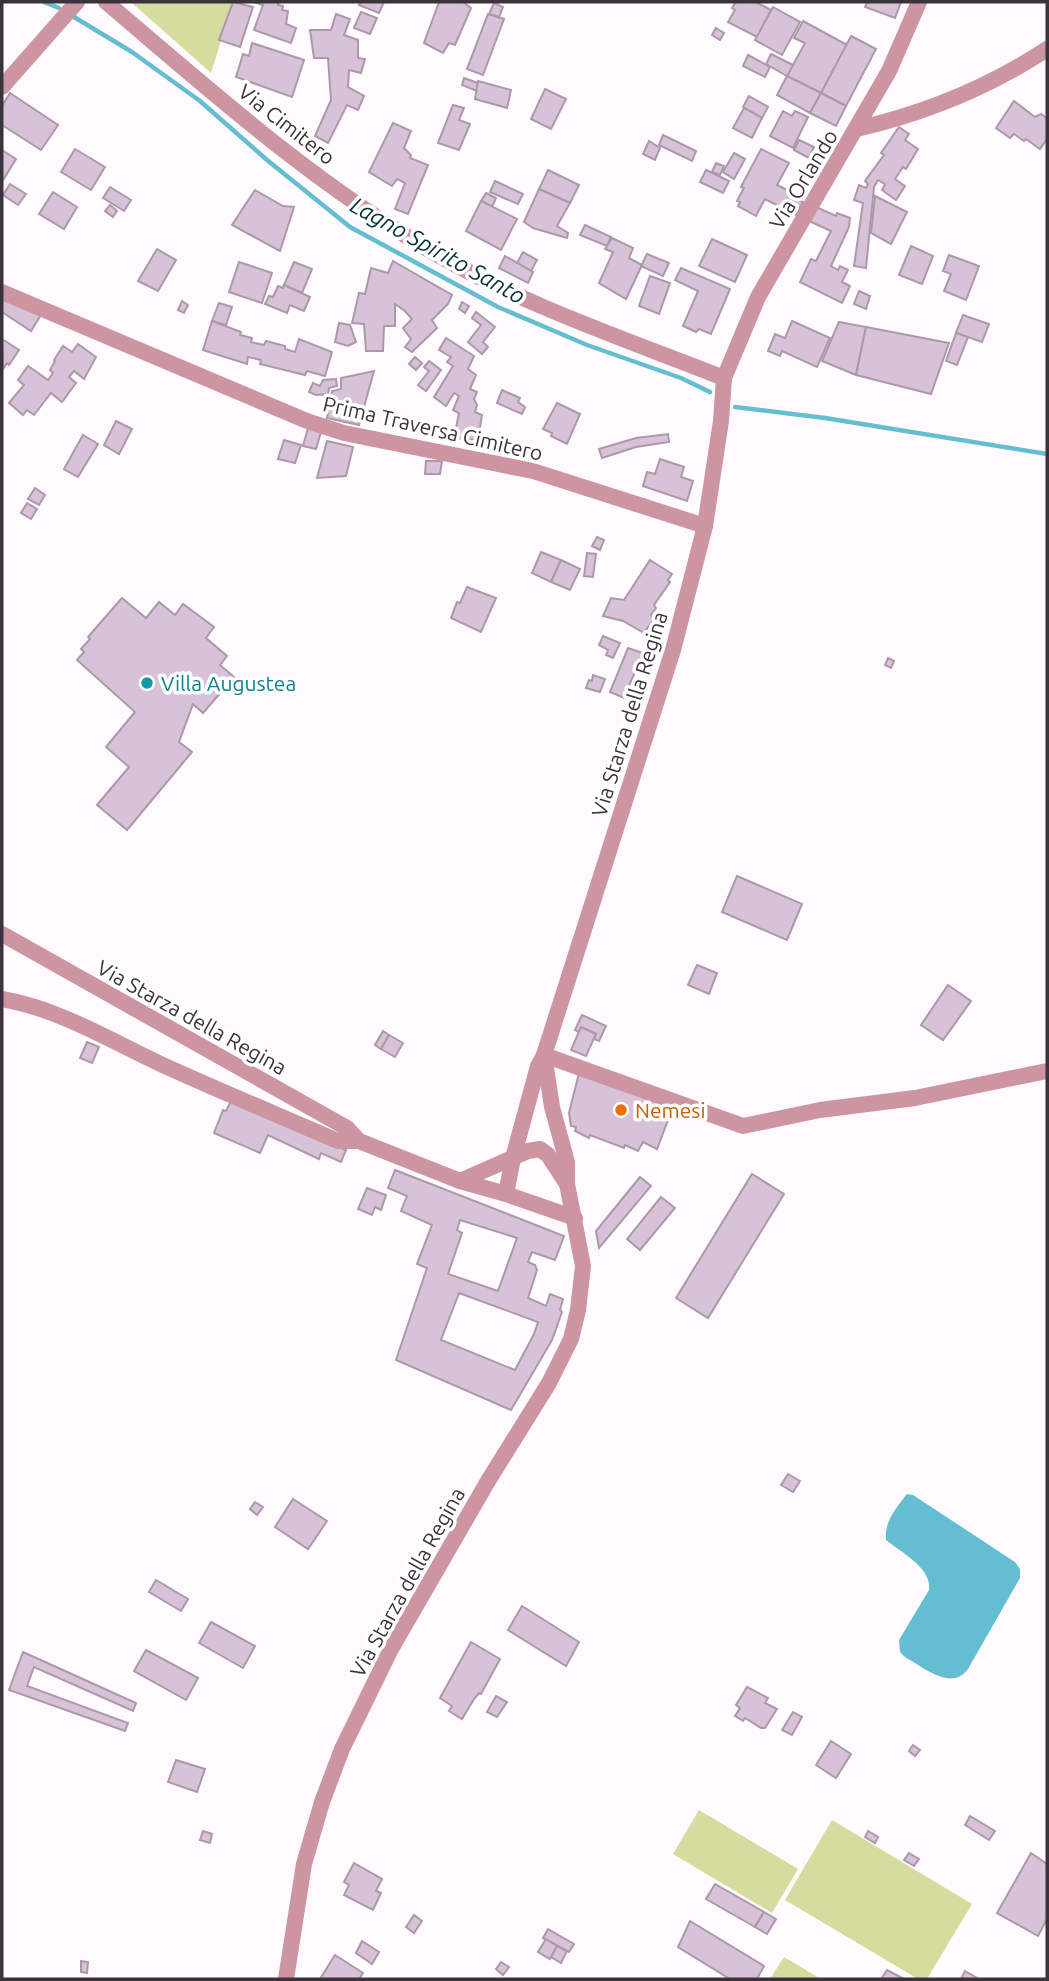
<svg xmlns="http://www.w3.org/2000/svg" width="1049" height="1981" viewBox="0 0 1049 1981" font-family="Ubuntu,sans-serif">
	<rect width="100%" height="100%" fill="#fffafe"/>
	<g fill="#d4dd9d">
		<polygon points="131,2 233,2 211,73"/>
		<polygon points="699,1810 798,1869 772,1913 673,1854"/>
		<polygon points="832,1820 972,1904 927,1979 918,1979 785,1900"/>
		<polygon points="784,1957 821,1979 770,1979"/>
	</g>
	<path fill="#65bdd1" d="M907,1494L913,1495L1015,1562L1020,1569V1578L968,1669C952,1692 923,1667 905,1657L900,1652L899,1640L929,1590C932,1568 902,1553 886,1540C884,1522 896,1508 907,1494Z"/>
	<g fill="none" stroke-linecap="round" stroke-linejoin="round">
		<g stroke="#65bdd1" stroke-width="4.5">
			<polyline points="44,2 59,8"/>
			<polyline points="74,17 132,52 200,101 267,160 350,227 498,307 587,345 681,378 710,392"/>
			<polyline points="735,407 825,418 1047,454"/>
		</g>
	</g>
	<g fill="#d8c2d7" stroke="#ac98ab" stroke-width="2" fill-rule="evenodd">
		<polygon points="233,2 253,7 240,47 219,40"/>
		<polygon points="253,2 279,2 278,5 283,6 282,10 288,11 286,24 296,28 291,43 254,30 263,5"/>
		<polygon points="361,2 384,2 379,13 359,5"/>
		<polygon points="439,2 463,2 471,8 455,45 449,43 443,53 424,43"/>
		<polygon points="736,2 756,2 771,10 757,37 728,22 735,10 732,8"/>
		<polygon points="867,2 901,2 895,18 865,7"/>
		<polygon points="494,3 503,7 499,17 489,14"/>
		<polygon points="773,7 800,22 782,55 755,40"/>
		<polygon points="361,12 377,18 370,34 354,28"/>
		<polygon points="336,14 350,19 344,35 358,40 358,58 365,59 361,73 349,70 348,87 364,96 358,110 347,105 328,143 315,136 331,100 328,58 314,58 310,30 331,30"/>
		<polygon points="488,14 504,19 483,75 467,69"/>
		<polygon points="803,21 847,45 821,93 787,76 805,43 794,38"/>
		<polygon points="716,28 724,33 720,40 712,35"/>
		<polygon points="851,36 876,49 846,106 821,93"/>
		<polygon points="252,43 304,60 292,97 236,77 243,54 249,56"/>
		<polygon points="771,54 793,65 787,76 766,64"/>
		<polygon points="748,55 770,67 765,77 743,66"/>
		<polygon points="787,76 821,93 810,113 777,95"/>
		<polygon points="464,78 478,83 477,91 462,85"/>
		<polygon points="478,81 511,90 507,108 475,99"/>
		<polygon points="545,89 566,99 551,129 531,119"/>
		<polygon points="10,93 58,125 41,150 2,125 2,106"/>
		<polygon points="821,93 846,106 836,126 810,113"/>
		<polygon points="749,96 768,107 762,118 743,107"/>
		<polygon points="1014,101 1035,117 1041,114 1047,118 1047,139 1040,149 1026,139 1024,141 1014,134 1010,138 996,128"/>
		<polygon points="453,105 464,108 459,120 470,124 459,150 438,143"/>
		<polygon points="744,108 762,118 752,138 733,128"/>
		<polygon points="783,111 792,116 795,111 808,117 793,148 770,136"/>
		<polygon points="393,123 411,131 404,148 411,155 410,158 428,165 408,214 395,209 405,183 397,179 392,186 369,172"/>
		<polygon points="899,127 909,134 905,140 918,149 906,169 903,167 895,179 905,186 896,200 882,190 885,184 878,180 874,187 866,268 854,266 863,203 854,200 859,185 866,188 868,184 865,181 884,155 881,153"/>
		<polygon points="663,135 696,151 692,161 659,145"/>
		<polygon points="799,140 814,147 809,158 794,150"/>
		<polygon points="649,141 660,148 655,160 643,154"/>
		<polygon points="75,149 105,167 91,190 61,172"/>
		<polygon points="761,149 789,163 777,185 795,194 793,197 803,202 796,215 765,199 756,216 738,206 740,202 737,201 744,188 741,187"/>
		<polygon points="2,150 16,159 2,182"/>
		<polygon points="734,153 745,159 734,179 723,172"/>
		<polygon points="716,163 724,166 720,175 712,172"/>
		<polygon points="548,170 579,185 570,203 539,189"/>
		<polygon points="706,170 729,181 723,193 700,182"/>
		<polygon points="495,181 523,194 518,204 490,192"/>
		<polygon points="10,184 26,194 18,205 3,195"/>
		<polygon points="110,187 131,200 124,211 103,198"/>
		<polygon points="539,189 570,203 557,226 568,233 567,238 533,228 524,222"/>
		<polygon points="255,190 283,206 294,207 280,251 232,225"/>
		<polygon points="53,192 77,207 64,229 39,214"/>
		<polygon points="486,193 496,198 492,207 481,201"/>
		<polygon points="875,196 907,212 891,244 871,233"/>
		<polygon points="481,201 517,219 501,250 466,231"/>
		<polygon points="110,205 117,211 113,217 105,211"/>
		<polygon points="816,207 836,216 837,213 850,218 849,227 831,266 838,270 840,266 848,270 842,282 850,286 842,303 800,282 811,259 816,261 831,231 809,221"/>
		<polygon points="585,225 611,237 607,246 580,235"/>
		<polygon points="612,238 633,248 629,258 642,265 626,299 599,283 613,252 605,249"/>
		<polygon points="712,239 747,255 735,282 699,266"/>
		<polygon points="911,246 933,256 922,284 899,275"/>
		<polygon points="157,249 176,260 158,291 138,281"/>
		<polygon points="523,252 537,260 531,271 517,263"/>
		<polygon points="647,254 669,263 663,276 641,266"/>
		<polygon points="949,255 979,266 966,300 944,291 951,274 943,271"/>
		<polygon points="505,256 533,272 528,283 499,268"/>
		<polygon points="393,261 452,295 448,304 432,320 437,328 412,352 405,347 411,339 403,328 412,319 405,311 395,304 395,326 384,326 383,351 366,351 364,324 352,323 359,293 365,294 371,268 388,273"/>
		<polygon points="239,262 272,273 262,303 229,292"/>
		<polygon points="294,262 312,269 302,293 284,285"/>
		<polygon points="681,268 730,289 711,334 699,329 696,332 683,326 698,291 675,280"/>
		<polygon points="650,276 670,283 659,314 639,306"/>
		<polygon points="284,285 310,297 304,311 290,305 287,313 265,304 269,296 273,297 278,286 283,288"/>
		<polygon points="859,291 870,296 866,309 854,304"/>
		<polygon points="2,296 41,315 31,331 2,312"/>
		<polygon points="182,301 188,305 184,313 178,310"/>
		<polygon points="462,302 469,306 465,313 459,309"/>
		<polygon points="219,303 232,307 226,325 212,321"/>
		<polygon points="476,312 495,327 483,342 488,347 482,354 468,342 481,325 472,318"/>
		<polygon points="963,315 989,324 982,342 956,333"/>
		<polygon points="212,321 241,332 240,335 252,338 251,342 264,345 266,341 285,346 285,349 295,352 299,339 332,352 325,376 307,371 305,375 260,364 261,360 248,357 247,364 203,350"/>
		<polygon points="792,321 830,338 817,367 782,351 780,356 768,351 775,334 785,338"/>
		<polygon points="839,322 866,327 856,375 822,361"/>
		<polygon points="339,323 350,325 356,342 348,346 335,342"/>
		<polygon points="866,327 949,343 931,394 856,375"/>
		<polygon points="956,333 968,337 957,365 946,361"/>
		<polygon points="446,338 474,356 468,369 476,375 470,389 477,392 474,399 477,405 475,412 482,415 478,440 454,438 459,413 453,410 459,396 454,393 446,406 434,397 453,366 447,362 451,357 439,350"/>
		<polygon points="2,339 19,350 9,365 7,363 3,369"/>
		<polygon points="78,344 96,357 84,379 74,371 69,377 76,383 62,402 51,393 34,415 27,410 23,415 9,403 24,385 18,380 28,366 48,380 53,373 50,370 55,361 54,360 63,346 72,352"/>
		<polygon points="415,357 422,363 416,370 409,364"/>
		<polygon points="429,361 441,370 426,391 418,385 429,371 424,367"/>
		<polygon points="374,371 359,425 327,418 332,391 341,389 341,378"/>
		<polygon points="336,379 337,386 329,388 328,394 316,395 309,392 313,383 320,386 323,380"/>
		<polygon points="502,390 520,398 518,402 525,407 522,414 497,403"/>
		<polygon points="557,403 580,414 567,444 551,436 552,433 543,429"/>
		<polygon points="116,421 132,429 119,454 104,445"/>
		<polygon points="308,428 321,432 316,449 303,446"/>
		<polygon points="668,434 669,442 636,447 602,458 599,449 636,438"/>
		<polygon points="83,435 98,444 78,477 64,469"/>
		<polygon points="284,440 301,445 295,463 278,459"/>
		<polygon points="327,441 353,447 346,476 317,478"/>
		<polygon points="660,459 684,467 681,477 693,481 687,501 643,486 647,472 655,474"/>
		<polygon points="426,461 442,461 440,474 425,474"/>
		<polygon points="35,488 45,495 39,505 28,499"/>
		<polygon points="27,503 37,509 31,519 21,513"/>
		<polygon points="597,537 604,540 600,550 592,546"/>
		<polygon points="541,552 561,560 551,582 532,573"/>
		<polygon points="587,553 596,554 593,577 584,576"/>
		<polygon points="561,560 580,569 570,590 551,582"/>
		<polygon points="650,560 672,574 668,580 670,582 654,605 656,608 651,615 654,619 644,633 623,621 603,616 611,598 624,600"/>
		<polygon points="467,587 496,598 481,632 451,618 457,602 460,603"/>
		<polygon points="122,598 146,618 159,602 175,615 183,604 214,627 206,638 227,656 220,665 234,677 203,713 193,704 179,742 192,752 127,830 97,805 129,767 106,747 135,712 77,660 84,652 81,649 90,639 88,637"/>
		<polygon points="603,636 620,643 613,658 606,655 608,650 599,645"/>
		<polygon points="628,648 643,653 624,698 610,692"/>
		<polygon points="888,658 894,661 891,668 885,665"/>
		<polygon points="593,675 605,679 600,692 586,688 589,680 592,681"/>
		<polygon points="737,876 802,904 787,940 722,912"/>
		<polygon points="697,965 717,973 709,994 688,985"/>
		<polygon points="948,985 971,1001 943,1040 921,1025"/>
		<polygon points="582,1015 606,1026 599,1041 594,1039 596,1034 581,1027 579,1032 575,1030"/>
		<polygon points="581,1027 596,1034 586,1056 571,1050"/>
		<polygon points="383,1031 389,1035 381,1049 375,1045"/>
		<polygon points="389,1035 403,1043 395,1057 381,1049"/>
		<polygon points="87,1042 99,1047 92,1063 80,1058"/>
		<polygon points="579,1073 673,1107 657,1149 643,1142 638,1151 625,1145 624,1148 590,1135 589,1138 575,1131 576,1127 571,1126 569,1113"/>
		<polygon points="232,1099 346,1150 341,1162 321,1153 319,1159 268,1135 260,1153 214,1133 223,1110 226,1111"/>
		<path d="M395,1170L564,1236L555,1260L532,1252L528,1262L535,1265L537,1270L528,1298L546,1306L550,1294L563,1299L560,1310L562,1312L552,1340L511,1410L396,1360L427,1268L417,1264L432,1225L401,1211L407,1196L388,1188ZM460,1220L517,1238L498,1291L448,1274L462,1233L457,1230ZM459,1293L538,1322L534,1334L515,1370L441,1340Z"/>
		<polygon points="752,1174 784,1194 708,1318 676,1298"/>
		<polygon points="640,1177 651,1186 599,1248 596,1231"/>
		<polygon points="367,1188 386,1195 381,1210 375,1207 372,1215 358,1209"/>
		<polygon points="661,1197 675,1208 640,1250 627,1239"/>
		<polygon points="788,1474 800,1481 793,1492 781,1485"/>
		<polygon points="293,1499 327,1521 308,1549 275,1527"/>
		<polygon points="255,1502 263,1507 257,1515 250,1509"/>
		<polygon points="156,1580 188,1599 181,1611 149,1592"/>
		<polygon points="522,1606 579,1642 566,1666 508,1630"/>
		<polygon points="211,1622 255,1646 243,1668 199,1643"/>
		<polygon points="471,1642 500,1659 481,1694 479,1693 474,1699 462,1719 449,1711 452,1706 440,1698"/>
		<polygon points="146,1650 198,1678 186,1700 134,1671"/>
		<polygon points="23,1652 136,1703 133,1711 34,1667 27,1686 128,1723 125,1731 9,1690"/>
		<polygon points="747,1687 768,1698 765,1703 777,1709 765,1728 761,1728 745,1718 743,1721 735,1716 740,1708 736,1705"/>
		<polygon points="496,1696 507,1702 497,1717 487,1712"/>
		<polygon points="793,1712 802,1717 792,1735 782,1730"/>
		<polygon points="831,1741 851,1754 836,1778 816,1765"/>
		<polygon points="913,1745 920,1750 915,1756 909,1751"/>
		<polygon points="176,1760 205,1769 197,1792 168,1782"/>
		<polygon points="970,1816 995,1831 989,1840 965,1825"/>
		<polygon points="203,1831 212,1834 210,1843 200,1840"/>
		<polygon points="868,1831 878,1837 875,1843 865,1837"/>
		<polygon points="909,1853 919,1859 914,1866 904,1860"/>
		<polygon points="1031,1853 1047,1864 1047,1919 1038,1936 997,1913"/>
		<polygon points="354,1863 382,1879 376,1891 381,1893 373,1910 344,1895 349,1885 344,1882"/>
		<polygon points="715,1884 764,1912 755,1927 706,1899"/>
		<polygon points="764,1912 776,1919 767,1934 755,1927"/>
		<polygon points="414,1915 422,1921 414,1933 406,1927"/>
		<polygon points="690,1921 764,1966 757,1979 730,1979 678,1947"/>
		<polygon points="548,1929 574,1944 569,1952 543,1938"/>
		<polygon points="546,1939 557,1946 550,1959 538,1952"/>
		<polygon points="362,1941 379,1952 372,1964 356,1953"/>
		<polygon points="557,1946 567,1951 561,1963 551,1957"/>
		<polygon points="335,1955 363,1973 359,1979 320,1979"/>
		<polygon points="81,1961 88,1962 87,1973 81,1972"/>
		<polygon points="501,1962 509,1967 503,1975 496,1969"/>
		<polygon points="887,1970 904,1979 881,1979"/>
		<polygon points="965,1971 979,1979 961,1979"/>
	</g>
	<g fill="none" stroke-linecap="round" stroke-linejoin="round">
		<g stroke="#cc95a1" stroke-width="16">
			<path d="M106,2C210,90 313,183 431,251C523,305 625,339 724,378"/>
			<polyline points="2,87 77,2"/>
			<path d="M857,129C926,113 988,88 1047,49"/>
			<polyline points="2,292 307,421 344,433 533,471 705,526"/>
			<polyline points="2,934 347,1128 359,1141 460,1181 506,1194"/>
			<path d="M2,999C60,1009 113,1042 165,1066C222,1092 280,1116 338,1141H359"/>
			<polyline points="544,1055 743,1126 820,1110 915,1098 1047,1071"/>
			<polyline points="460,1181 528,1151 540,1149 548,1155 567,1184"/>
			<polyline points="575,1218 506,1194 513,1158 538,1066 544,1055 673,650 705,526 721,421 724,378 758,297 889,71 919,2"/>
			<polyline points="286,1979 304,1864 322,1802 342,1749 391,1649 488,1481 549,1383 571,1339 578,1310 583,1266 567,1184 567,1162 552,1107 544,1055"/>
		</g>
	</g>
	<circle fill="#0f9aa8" stroke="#fff" stroke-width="2.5" cx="147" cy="683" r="7"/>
	<circle fill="#e8710a" stroke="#fff" stroke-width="2.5" cx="621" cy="1110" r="7"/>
	<g text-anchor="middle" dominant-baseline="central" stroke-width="7" stroke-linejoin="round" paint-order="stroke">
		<g font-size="21" fill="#3b333b" stroke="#fff">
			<text transform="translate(287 124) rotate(38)">Via Cimitero</text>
			<text transform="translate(803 179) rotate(-59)">Via Orlando</text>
			<text transform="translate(433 428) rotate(13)">Prima Traversa Cimitero</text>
			<text transform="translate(629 714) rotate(-73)">Via Starza della Regina</text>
			<text transform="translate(192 1017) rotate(29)">Via Starza della Regina</text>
			<text transform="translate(407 1582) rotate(-61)">Via Starza della Regina</text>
		</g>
		<g font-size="21" fill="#0d838f" stroke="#fff" text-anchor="start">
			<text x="161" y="683">Villa Augustea</text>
		</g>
		<g font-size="21" fill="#c56008" stroke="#fff" text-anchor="start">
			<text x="635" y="1110">Nemesi</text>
		</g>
		<g font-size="23" font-style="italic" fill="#05313a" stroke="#fff">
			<text transform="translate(438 250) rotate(29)">Lagno Spirito Santo</text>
		</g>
	</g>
	<rect width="1049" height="1981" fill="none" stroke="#3b333b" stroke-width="7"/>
</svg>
